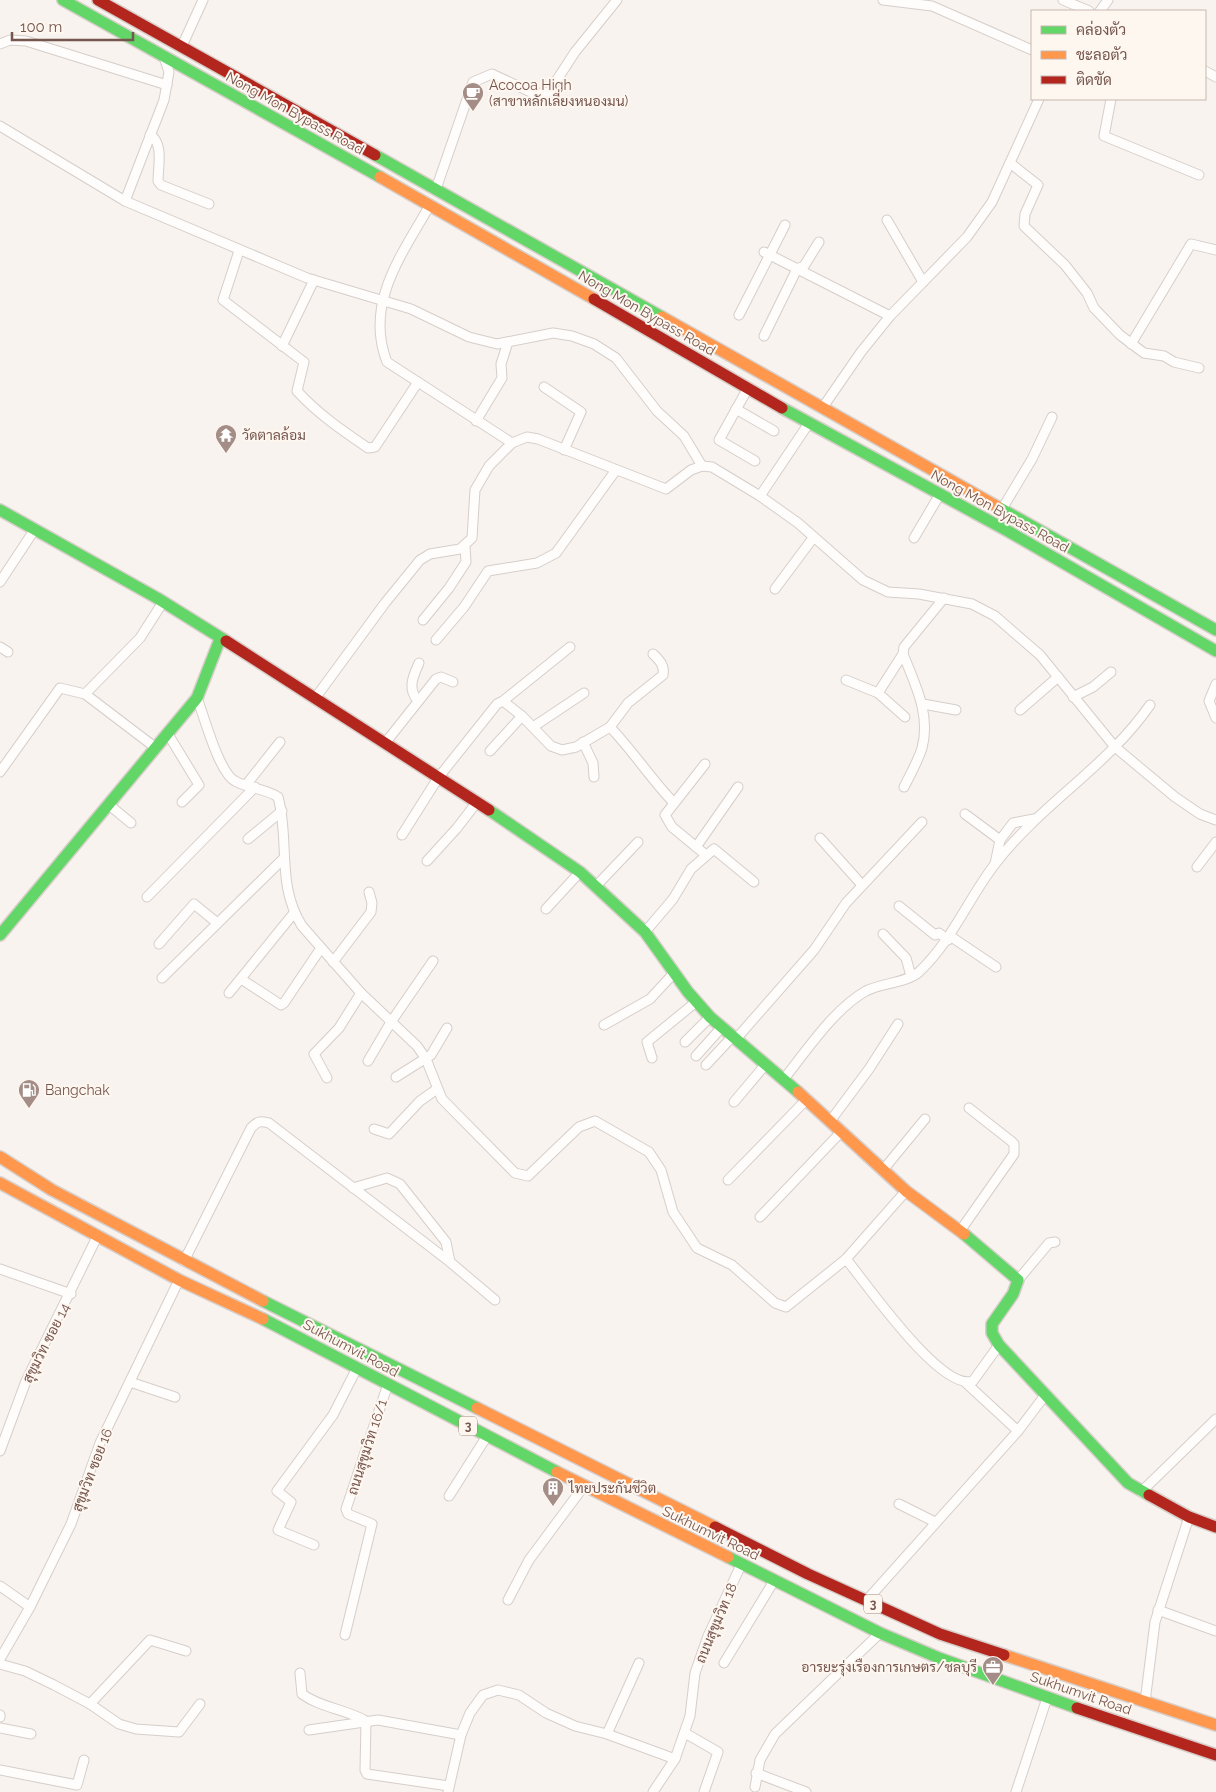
<svg xmlns="http://www.w3.org/2000/svg" width="1216" height="1792" viewBox="0 0 1216 1792" font-family="Raleway,Sarabun,sans-serif">
	<rect width="100%" height="100%" fill="#f8f3ee"/>
	<g fill="none" stroke-linecap="round" stroke-linejoin="round">
		<g stroke="#d6ceca" stroke-width="11">
			<g id="street">
				<polyline points="883,0 932,6 1032,50"/>
				<polyline points="1063,0 1089,11"/>
				<polyline points="1100,11 1108,0"/>
				<polyline points="0,44 10,40 26,41 167,85"/>
				<polyline points="182,46 203,0"/>
				<polyline points="1205,71 1216,77"/>
				<polyline points="1111,99 1104,136 1199,175"/>
				<polyline points="0,126 125,201 307,278 411,309 469,337 497,344 553,333 572,336 594,344 616,358 657,411 684,436 702,466"/>
				<path d="M150,135C164,143 158,167 158,181L161,185L209,204"/>
				<polyline points="1010,163 1038,185 1025,214 1024,226 1065,265 1087,293 1094,308 1120,335 1144,353 1164,356 1174,362 1199,368"/>
				<polyline points="436,189 473,82 492,74 535,94 549,92 575,52 617,0"/>
				<polyline points="125,201 164,100 169,72 164,57"/>
				<path d="M430,205C402,254 364,304 387,362L512,443"/>
				<polyline points="887,220 923,282"/>
				<path d="M239,251L223,300L304,362L297,391C318,414 343,431 368,448L375,447L418,382"/>
				<polyline points="764,252 890,316"/>
				<polyline points="739,315 785,225"/>
				<polyline points="764,336 797,269 804,266 819,242"/>
				<polyline points="1131,344 1191,244 1216,250"/>
				<polyline points="282,346 314,280"/>
				<polyline points="544,387 581,412 564,450"/>
				<polyline points="748,388 719,440 755,461"/>
				<polyline points="823,407 861,352 890,316 967,237 992,202 1039,99"/>
				<polyline points="736,409 774,431"/>
				<polyline points="476,421 502,378 501,364 508,342"/>
				<polyline points="760,496 809,423"/>
				<polyline points="1002,509 1032,459 1052,417"/>
				<polyline points="914,538 940,494"/>
				<polyline points="0,582 35,529"/>
				<polyline points="775,589 813,538"/>
				<polyline points="423,620 449,588 466,562 465,546"/>
				<polyline points="436,640 464,607 488,571 537,563 556,553 616,470"/>
				<polyline points="0,647 8,652"/>
				<polyline points="846,680 878,693 905,717"/>
				<polyline points="1216,684 1209,701 1216,718"/>
				<polyline points="878,693 903,654"/>
				<polyline points="85,694 156,748"/>
				<polyline points="316,697 385,603 420,560 430,554 460,549 472,538 475,490 489,466 512,443 527,437 538,439 666,489 691,470 702,466 712,467 760,496 798,523 863,580 888,592 919,594 972,604 995,616 1040,655 1115,747 1175,797 1200,814 1216,820"/>
				<polyline points="1073,697 1093,687 1111,672"/>
				<path d="M197,698C204,716 219,773 235,781C249,789 265,788 278,797C290,840 276,885 302,926L361,993L417,1046L426,1059L442,1099L515,1173L528,1176L579,1127L595,1121L649,1152L661,1170L673,1212L697,1248L732,1265L775,1303L786,1307L846,1259L906,1191"/>
				<path d="M418,701C407,688 413,677 419,663"/>
				<polyline points="503,701 570,647"/>
				<polyline points="923,704 956,710"/>
				<polyline points="1020,710 1058,677"/>
				<polyline points="533,727 584,693"/>
				<path d="M610,727L628,703L663,675C665,665 659,660 653,654"/>
				<polyline points="168,734 199,785 182,802"/>
				<polyline points="386,742 436,679 441,677 453,682"/>
				<polyline points="583,742 593,763 594,777"/>
				<polyline points="490,751 522,716"/>
				<polyline points="705,764 665,815 672,827 706,855"/>
				<polyline points="0,772 60,688 85,694 140,638 163,602"/>
				<polyline points="246,785 280,742"/>
				<path d="M904,787C910,775 918,761 922,748C931,715 915,684 903,654L904,647L944,598"/>
				<polyline points="108,804 131,823"/>
				<polyline points="965,814 1000,840"/>
				<path d="M402,835L438,778L497,704L503,701L522,716L551,746L562,750L576,747L610,727C633,751 651,779 674,803"/>
				<polyline points="820,838 862,885"/>
				<polyline points="248,839 282,811"/>
				<polyline points="696,847 738,787"/>
				<polyline points="427,861 457,828 477,802"/>
				<polyline points="995,864 1000,840 1013,823 1034,819"/>
				<polyline points="1197,867 1216,842"/>
				<polyline points="597,885 638,842"/>
				<polyline points="147,897 255,787"/>
				<polyline points="899,906 935,935 939,933 948,940"/>
				<polyline points="546,909 580,872"/>
				<polyline points="645,932 673,899 691,869 714,849 754,882"/>
				<polyline points="883,934 906,958 911,976"/>
				<polyline points="950,936 996,967"/>
				<polyline points="159,944 194,904 216,922"/>
				<polyline points="333,962 371,912 372,903 369,892"/>
				<polyline points="162,978 284,858"/>
				<polyline points="241,979 281,1005 284,1003 321,948"/>
				<polyline points="229,993 294,913"/>
				<polyline points="604,1025 650,999 674,973"/>
				<polyline points="736,1039 814,950 846,903 922,822"/>
				<polyline points="685,1042 710,1017"/>
				<polyline points="696,1056 722,1027"/>
				<polyline points="652,1058 647,1042 696,1002"/>
				<polyline points="368,1061 391,1022 433,961"/>
				<polyline points="706,1065 733,1036"/>
				<polyline points="396,1077 431,1055 447,1028"/>
				<polyline points="327,1078 314,1054 339,1028 361,993"/>
				<path d="M784,1079C806,1051 835,1008 866,991C882,983 906,983 919,972C952,941 968,899 995,864C1041,804 1107,767 1150,705"/>
				<polyline points="734,1102 766,1064"/>
				<polyline points="831,1120 869,1069 898,1024"/>
				<polyline points="374,1129 389,1134 420,1101 437,1089"/>
				<polyline points="883,1170 925,1119"/>
				<polyline points="728,1180 807,1099"/>
				<polyline points="353,1188 387,1178 400,1184 446,1242 450,1262"/>
				<polyline points="760,1217 842,1131"/>
				<polyline points="960,1231 1014,1154 1014,1144 1011,1141 969,1108"/>
				<path d="M846,1259C866,1283 941,1392 973,1381L999,1345"/>
				<path d="M184,1261L251,1128C257,1122 260,1120 269,1123L450,1262L495,1300"/>
				<polyline points="0,1269 71,1294"/>
				<polyline points="1018,1280 1049,1243 1055,1242"/>
				<polyline points="130,1382 175,1397"/>
				<polyline points="966,1383 1018,1431"/>
				<polyline points="0,1451 26,1381 97,1237"/>
				<polyline points="1141,1492 1216,1419"/>
				<polyline points="449,1496 487,1436"/>
				<polyline points="899,1504 935,1522"/>
				<polyline points="314,1545 278,1530 291,1502 277,1491 333,1415 357,1368"/>
				<polyline points="0,1586 30,1607"/>
				<polyline points="508,1600 529,1560 584,1486"/>
				<polyline points="866,1601 1018,1431 1046,1394"/>
				<polyline points="1158,1610 1216,1631"/>
				<polyline points="345,1635 372,1524 348,1514 346,1509 388,1384"/>
				<polyline points="0,1659 30,1607 71,1524 100,1443 179,1280"/>
				<polyline points="724,1663 774,1581"/>
				<polyline points="0,1664 25,1671 54,1685 90,1704 119,1724 136,1729 179,1732 200,1704"/>
				<path d="M300,1673L302,1694C321,1708 346,1709 366,1721L365,1770L367,1774L449,1786"/>
				<polyline points="1145,1702 1155,1622 1189,1517"/>
				<polyline points="90,1704 150,1640 186,1651"/>
				<polyline points="0,1715 0,1717"/>
				<polyline points="0,1728 31,1734"/>
				<polyline points="309,1730 378,1720 461,1735"/>
				<polyline points="685,1733 718,1752 704,1792"/>
				<polyline points="607,1734 639,1663"/>
				<polyline points="0,1770 77,1785 84,1760"/>
				<polyline points="756,1773 806,1792"/>
				<polyline points="755,1787 760,1760 775,1734 880,1633"/>
				<polyline points="448,1792 461,1735 470,1713 483,1695 498,1690 519,1695 546,1713 575,1726 607,1734 675,1759"/>
				<polyline points="653,1792 675,1759 690,1716 695,1673 708,1636 741,1565"/>
				<polyline points="1016,1792 1047,1698"/>
			</g>
		</g>
		<g stroke="#d7ceca" stroke-width="14">
			<g id="fast">
				<polyline points="63,0 380,177"/>
				<polyline points="375,155 662,317"/>
				<polyline points="782,408 1006,530 1216,651"/>
				<polyline points="998,507 1216,630"/>
				<polyline points="0,510 157,598 226,641"/>
				<polyline points="489,810 580,872 645,932 688,992 710,1017 798,1092"/>
				<polyline points="0,935 197,698 220,639"/>
				<polyline points="964,1234 1018,1280 1013,1294 992,1324 992,1333 999,1345 1128,1483 1149,1495"/>
				<polyline points="263,1301 477,1408"/>
				<polyline points="263,1319 557,1472"/>
				<polyline points="728,1557 880,1633 939,1658 1077,1708"/>
			</g>
		</g>
		<g stroke="#d7ceca" stroke-width="14">
			<g id="slow">
				<polyline points="380,177 594,299"/>
				<polyline points="662,317 998,507"/>
				<polyline points="798,1092 906,1191 964,1234"/>
				<polyline points="0,1157 52,1190 263,1301"/>
				<polyline points="0,1183 179,1280 263,1319"/>
				<polyline points="477,1408 715,1527"/>
				<polyline points="557,1472 728,1557"/>
				<polyline points="1004,1655 1216,1725"/>
			</g>
		</g>
		<g stroke="#d7ceca" stroke-width="14">
			<g id="jam">
				<polyline points="98,0 375,155"/>
				<polyline points="594,299 782,408"/>
				<polyline points="226,641 489,810"/>
				<polyline points="1149,1495 1189,1517 1216,1527"/>
				<polyline points="715,1527 808,1574 940,1634 1004,1655"/>
				<polyline points="1077,1708 1216,1755"/>
			</g>
		</g>
		<use href="#street" stroke="#fefdfc" stroke-width="9"/>
		<use href="#fast" stroke="#63d668" stroke-width="11"/>
		<use href="#slow" stroke="#ff974d" stroke-width="11"/>
		<use href="#jam" stroke="#b3261e" stroke-width="11"/>
	</g>
	<defs>
		<g id="cafe-pin" transform="scale(1.125)"><path d="M0 17L-7.5 6A9.5 9.5 0 1 1 7.5 6Z" fill="#a38d86" stroke="#fef7f0"/><path d="M-5.5-4.5H6V0H3Q3 3.5 0 3.5H-2.5Q-5.5 3.5-5.5 0ZM3-3.2v2h1.7v-2ZM-6 4.5H4V6H-6Z" fill="#fff"/></g>
		<g id="temple-pin" transform="scale(1.125)"><path d="M0 17L-7.5 6A9.5 9.5 0 1 1 7.5 6Z" fill="#a38d86" stroke="#fef7f0"/><path d="M0-6L5-2H3V0L6.5 2.5H4V6H1.5V3h-3V6H-4V2.5H-6.5L-3 0V-2H-5Z" fill="#fff"/></g>
		<g id="fuel-pin" transform="scale(1.125)"><path d="M0 17L-7.5 6A9.5 9.5 0 1 1 7.5 6Z" fill="#a38d86" stroke="#fef7f0"/><path d="M-5.5-6h7V0h2V4h1.3V-2.5L3-4.5l.8-.8L6-3V5H2.5V1h-1V6h-7ZM-4.2-4.7v3.2H.2V-4.7Z" fill="#fff"/></g>
		<g id="building-pin" transform="scale(1.125)"><path d="M0 17L-7.5 6A9.5 9.5 0 1 1 7.5 6Z" fill="#a38d86" stroke="#fef7f0"/><path d="M-4-6H4V6H1V3H-1V6H-4ZM-2.5-4.3h1.7v1.8h-1.7ZM.8-4.3h1.7v1.8H.8ZM-2.5-1h1.7V.8h-1.7ZM.8-1h1.7V.8H.8Z" fill="#fff"/></g>
		<g id="office-pin" transform="scale(1.125)"><path d="M0 17L-7.5 6A9.5 9.5 0 1 1 7.5 6Z" fill="#a38d86" stroke="#fef7f0"/><path d="M-6-3h4V-5.5h4V-3h4V5H-6ZM-1-4.5V-3h2v-1.5ZM-6 0V1H6V0Z" fill="#fff"/></g>
	</defs>
	<g fill-rule="evenodd">
		<use href="#cafe-pin" x="473" y="93"/>
		<use href="#temple-pin" x="226" y="435"/>
		<use href="#fuel-pin" x="29" y="1090"/>
		<use href="#building-pin" x="553" y="1488"/>
		<use href="#office-pin" x="993" y="1667"/>
	</g>
	<g text-anchor="middle" dominant-baseline="central" stroke-width="4" stroke-linejoin="round" paint-order="stroke">
		<g fill="#fef7f0" stroke="#9e867f" stroke-width="1">
			<rect x="459" y="1416.5" width="18" height="19" rx="4"/>
			<rect x="864" y="1594.5" width="18" height="19" rx="4"/>
		</g>
		<g font-size="12" font-weight="bold" fill="#75564e">
			<text x="468" y="1426">3</text>
			<text x="873" y="1604">3</text>
		</g>
		<g font-size="14" fill="#75564e" stroke="#fef7f0" text-anchor="start">
			<text x="489" y="85">Acocoa High<tspan x="489" dy="16">(สาขาหลักเลี่ยงหนองมน)</tspan></text>
			<text x="242" y="435">วัดตาลล้อม</text>
			<text x="45" y="1090">Bangchak</text>
			<text x="569" y="1488">ไทยประกันชีวิต</text>
			<text x="977" y="1667" text-anchor="end">อารยะรุ่งเรืองการเกษตร/ชลบุรี</text>
		</g>
		<g font-size="14" fill="#75564e" stroke="#fef7f0">
			<text transform="translate(295 113) rotate(29)">Nong Mon Bypass Road</text>
			<text transform="translate(647 313) rotate(30)">Nong Mon Bypass Road</text>
			<text transform="translate(1000 511) rotate(29)">Nong Mon Bypass Road</text>
			<text transform="translate(46 1343) rotate(-63)">สุขุมวิท ซอย 14</text>
			<text transform="translate(351 1348) rotate(28)">Sukhumvit Road</text>
			<text transform="translate(367 1447) rotate(-72)">ถนนสุขุมวิท 16/1</text>
			<text transform="translate(92 1470) rotate(-69)">สุขุมวิท ซอย 16</text>
			<text transform="translate(711 1533) rotate(26)">Sukhumvit Road</text>
			<text transform="translate(716 1623) rotate(-67)">ถนนสุขุมวิท 18</text>
			<text transform="translate(1081 1693) rotate(19)">Sukhumvit Road</text>
		</g>
	</g>
	<rect x="1031" y="10" width="175" height="90" fill="#fef7f0" stroke="#c7b7af"/>
	<rect x="1041" y="26" width="25" height="8" fill="#63d668" stroke="#c7b7af"/>
	<text x="1076" y="35" font-size="15" fill="#75564e">คล่องตัว</text>
	<rect x="1041" y="51" width="25" height="8" fill="#ff974d" stroke="#c7b7af"/>
	<text x="1076" y="60" font-size="15" fill="#75564e">ชะลอตัว</text>
	<rect x="1041" y="76" width="25" height="8" fill="#b3261e" stroke="#c7b7af"/>
	<text x="1076" y="85" font-size="15" fill="#75564e">ติดขัด</text>
	<path d="M12 32v8h121v-8" fill="none" stroke="#75564e" stroke-width="2.5"/>
	<text x="20" y="32" font-size="15" fill="#75564e" stroke="#fef7f0" stroke-width="4" paint-order="stroke">100 m</text>
</svg>
